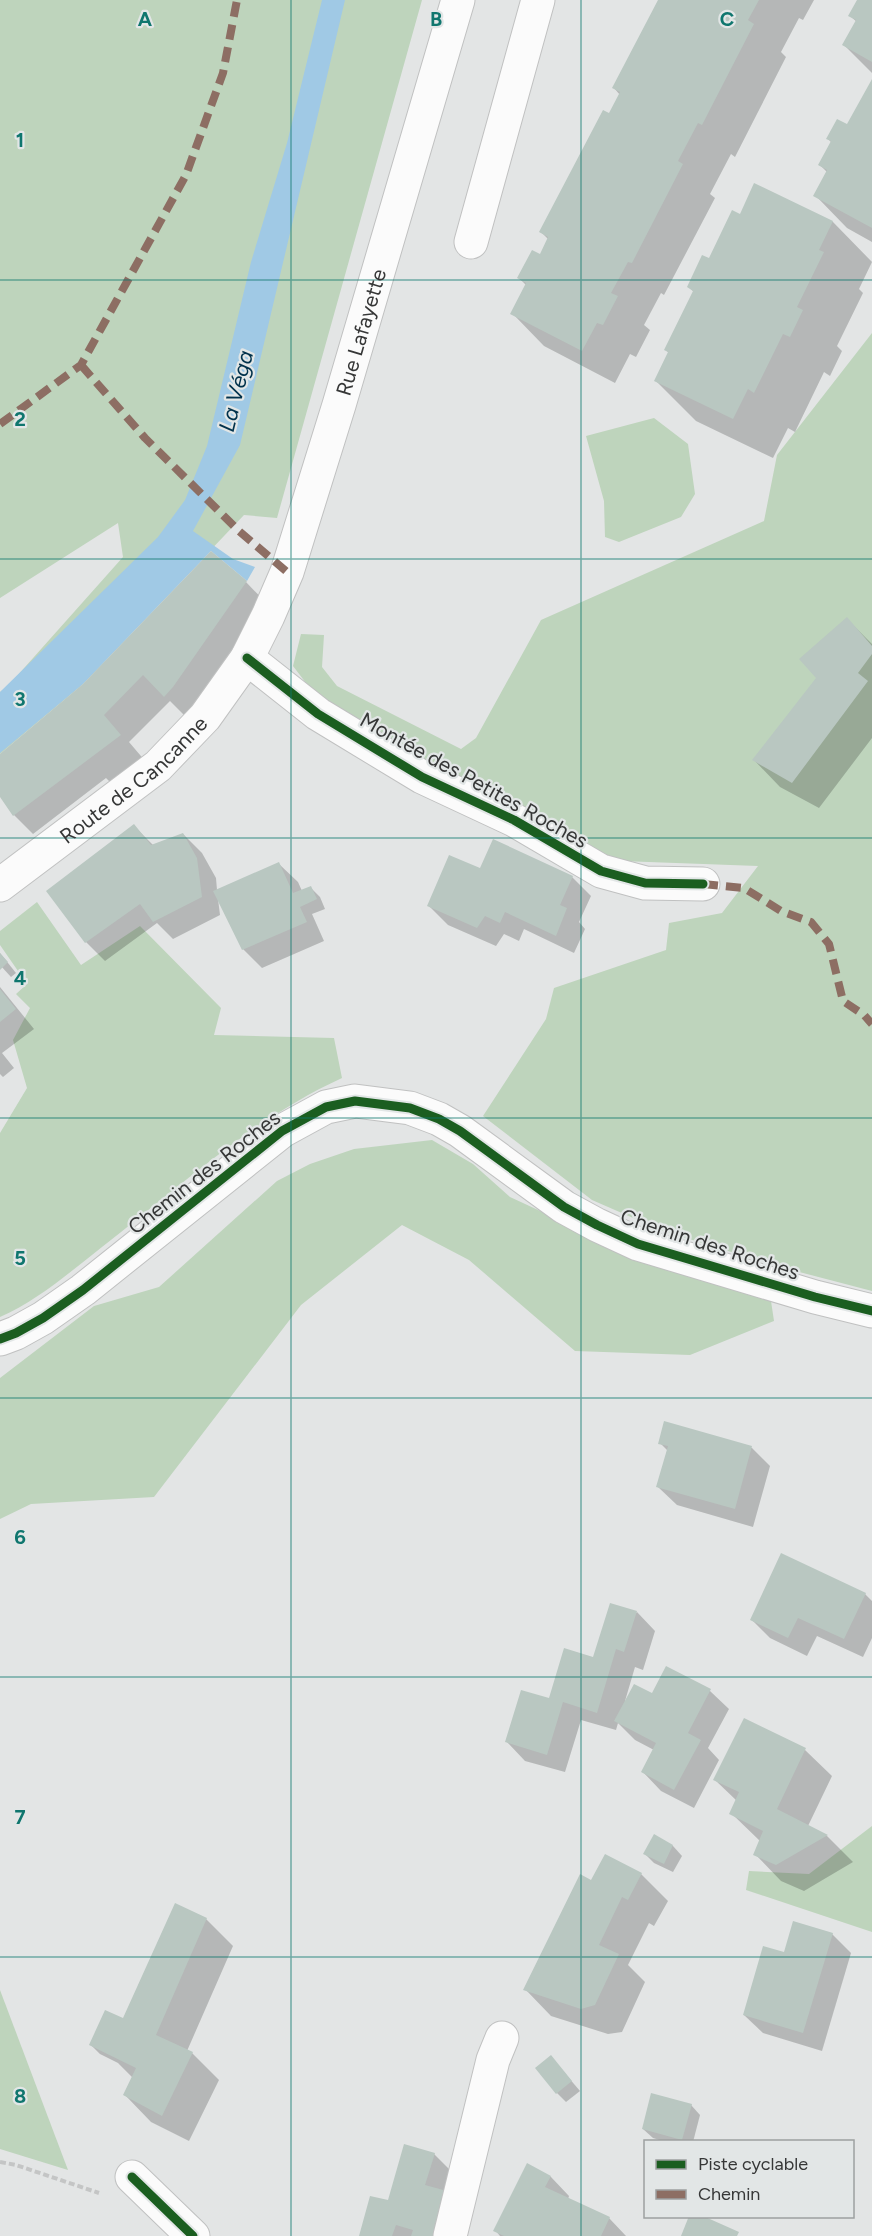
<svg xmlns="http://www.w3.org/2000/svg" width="872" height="2236" viewBox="0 0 872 2236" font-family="Figtree,sans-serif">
	<rect width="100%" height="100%" fill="#e3e5e5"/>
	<g fill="#bed4bc">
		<polygon points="0,0 422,0 277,518 244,515 83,684 0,754 0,692 9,685 123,557 118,523 0,598"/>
		<polygon points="872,333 872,1291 784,1268 663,1231 592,1200 483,1116 546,1019 554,988 666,950 669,923 722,913 758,866 621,861 566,843 332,717 293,666 301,634 324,635 322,667 337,686 461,749 476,738 541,620 764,521 777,455"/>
		<polygon points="654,418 688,444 695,494 681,517 619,542 605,537 604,501 586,436"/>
		<path d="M37,902L81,965L140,926L221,1008L214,1035L334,1038L342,1078C254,1118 178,1188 102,1247C70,1272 37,1301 0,1317V1133L27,1088L13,1040L30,1008L16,994L27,984L0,945V931Z"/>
		<polygon points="432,1140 473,1164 510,1197 642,1258 771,1301 774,1321 690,1355 575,1351 469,1260 402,1225 301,1305 154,1497 31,1504 0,1519 0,1378 94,1306 159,1287 277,1181 310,1164 354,1149"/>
		<polygon points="872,1826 872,1932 746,1890 749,1871 809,1874"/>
		<polygon points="0,1990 68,2170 0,2149"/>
	</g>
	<polygon fill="#a0c9e5" points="322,0 345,0 240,445 193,531 233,559 255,567 247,581 211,551 83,684 0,753 0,692 158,537 185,500 207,446 251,262 287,143"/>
	<g fill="#0003">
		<polygon points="659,0 814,0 803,20 799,18 781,52 786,57 735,157 731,154 710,194 715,198 664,295 661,293 644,325 650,330 636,357 630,354 615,383 544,346 512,313 526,285 519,278 541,256 549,240 541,232 610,115 620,95 614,88"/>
		<polygon points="859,0 872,0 872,73 844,45 857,22 850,16"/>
		<polygon points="872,82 872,242 847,228 815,195 827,172 820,165 832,143 828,139 848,126"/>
		<polygon points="755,185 833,222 872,262 859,289 863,293 837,346 842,351 830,376 824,372 795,432 788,428 773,458 696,421 656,381 669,353 666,350 694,292 689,287 740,216"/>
		<polygon points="246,582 272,609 191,722 170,701 129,742 146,762 114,786 106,778 33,834 14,815 0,794 0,756"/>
		<polygon points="847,619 872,644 872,738 819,808 780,787 754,760 818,678"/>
		<polygon points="134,826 154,846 183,834 202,853 216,878 217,890 279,864 298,882 302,891 311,888 320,897 325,909 312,914 324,941 262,968 243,949 218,899 220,915 173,939 157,923 105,961 86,942 48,891"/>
		<polygon points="481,870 572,877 591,896 579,922 585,929 574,953 524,929 519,941 504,934 496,946 448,925 429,906"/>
		<polygon points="0,953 16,973 11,977 0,965"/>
		<polygon points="0,987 34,1029 2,1053 14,1068 3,1077 0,1074"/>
		<polygon points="665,1423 752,1448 770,1466 753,1527 677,1505 658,1487 668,1451 660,1443"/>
		<polygon points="865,1594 872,1601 872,1638 863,1657 817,1636 807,1656 770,1638 752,1620"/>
		<polygon points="637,1612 655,1631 643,1670 635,1667 625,1701 652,1695 667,1668 710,1691 729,1709 708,1748 719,1760 694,1808 661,1791 643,1772 654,1750 635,1740 618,1723 616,1730 581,1720 565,1772 525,1761 507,1742 594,1658"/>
		<polygon points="745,1720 805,1750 832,1776 808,1826 827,1836 853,1862 804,1891 781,1881 755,1854 760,1841 731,1813 737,1801 715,1780"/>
		<polygon points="654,1836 673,1846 682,1856 673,1872 654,1863 645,1854"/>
		<polygon points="641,1874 668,1901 654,1926 649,1923 628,1965 645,1982 622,2032 608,2034 551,2016 525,1989"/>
		<polygon points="206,1919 233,1946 187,2051 192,2053 219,2080 189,2141 151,2122 125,2095 133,2078 118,2063 100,2054 90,2044 124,2020"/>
		<polygon points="832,1934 851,1953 822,2051 763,2033 744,2015 785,1954"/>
		<polygon points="551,2057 580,2091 566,2102 557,2093"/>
		<polygon points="691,2105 700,2115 693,2142 666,2142 653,2138 643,2129"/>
		<polygon points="434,2154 453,2173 458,2236 361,2236 389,2202"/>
		<polygon points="528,2165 551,2177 569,2196 568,2199 609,2218 626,2236 500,2236 495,2230"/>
	</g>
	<g fill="#b9c7c1">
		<polygon points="658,0 759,0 748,20 754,24 702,125 698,123 678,161 683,164 632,263 628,262 611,293 618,296 603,325 597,323 582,351 510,314 526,283 517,278 532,250 540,254 548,237 539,232 603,110 609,113 620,92 612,88"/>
		<polygon points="857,0 872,0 872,62 842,45 856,20 848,16"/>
		<polygon points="872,79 872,228 813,196 827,170 818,165 831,141 826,139 837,119 847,124"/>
		<polygon points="754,183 833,221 819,250 824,252 797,307 803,310 790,337 783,334 754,393 748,389 733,419 654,381 668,352 664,350 693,291 687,287 702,255 709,258 732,210 740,214"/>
		<polygon points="211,551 247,581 173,687 164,697 143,675 104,715 121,735 13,816 0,797 0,754 83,684"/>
		<polygon points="847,617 872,646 872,654 858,673 868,681 792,783 752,760 816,678 799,659"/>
		<polygon points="134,824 151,845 183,833 197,858 202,897 153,922 140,904 85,943 46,891"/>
		<polygon points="493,839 573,876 560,905 567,908 556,936 505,912 500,923 485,916 477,928 427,906 449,855 480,868"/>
		<polygon points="279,862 293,893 311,886 317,899 300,907 307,922 242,950 213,891"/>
		<polygon points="0,953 8,962 0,970"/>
		<polygon points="0,989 16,1009 0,1022"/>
		<polygon points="664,1421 752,1446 735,1509 656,1487 668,1446 658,1444"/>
		<polygon points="781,1553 866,1593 844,1639 798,1618 788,1638 750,1620"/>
		<polygon points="610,1603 637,1611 624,1652 616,1649 597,1713 563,1702 547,1755 505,1742 521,1690 549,1698 564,1648 593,1657"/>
		<polygon points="666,1666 711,1689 688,1733 701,1740 674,1790 641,1772 656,1743 614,1721 634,1684 652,1693"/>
		<polygon points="744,1718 806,1748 777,1809 828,1835 776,1865 753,1855 763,1831 729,1814 739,1792 713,1780"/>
		<polygon points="654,1834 673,1845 664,1864 643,1854"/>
		<polygon points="605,1854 642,1873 628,1900 622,1897 599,1945 619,1954 595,2005 581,2009 523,1990 580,1874 591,1880"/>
		<polygon points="175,1903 207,1918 156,2035 193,2052 162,2116 123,2095 136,2068 89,2045 105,2010 123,2018"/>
		<polygon points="793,1921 833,1933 803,2033 743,2015 763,1946 784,1952"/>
		<polygon points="551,2055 572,2081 556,2094 535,2068"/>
		<polygon points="651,2093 692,2104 682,2140 642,2129"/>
		<polygon points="404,2144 435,2153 425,2185 447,2191 434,2236 411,2236 413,2230 396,2225 392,2236 359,2236 370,2196 388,2200"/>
		<polygon points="527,2163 551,2176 545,2187 610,2217 601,2236 504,2236 493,2231"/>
		<polygon points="689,2216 703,2216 739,2232 737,2236 681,2236"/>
	</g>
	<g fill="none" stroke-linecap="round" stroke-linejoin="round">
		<g stroke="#c0c1c1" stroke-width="35">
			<g id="minor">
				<polyline points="471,242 538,0"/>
				<polyline points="247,658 318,714 422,777 514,820 601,871 645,883 703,884"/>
				<polyline points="0,1339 16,1333 43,1318 83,1290 282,1131 326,1107 355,1101 410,1108 439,1119 460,1131 564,1207 597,1225 638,1244 815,1297 872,1311"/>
				<polyline points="132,2177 193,2236"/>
				<polyline points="450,2236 493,2060 502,2038"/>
			</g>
		</g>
		<g stroke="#c0c1c1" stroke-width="35">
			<g id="major">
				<path id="s1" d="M0,885L158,766L205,717L247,658L268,616L287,572L339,405L458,0"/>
			</g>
		</g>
		<polyline stroke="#c4c5c5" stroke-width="4" stroke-dasharray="6 3" stroke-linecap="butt" points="0,2162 16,2165 99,2193"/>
		<use href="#minor" stroke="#fbfbfb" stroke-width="33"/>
		<use href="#major" stroke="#fbfbfb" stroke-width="33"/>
		<g stroke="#8d6e63" stroke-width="8" stroke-dasharray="15 8" stroke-linecap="butt">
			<polyline points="81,365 145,438 239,531 287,572"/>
			<polyline points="0,424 81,365 186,175 223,73 237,0"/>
			<polyline points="703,884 744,888 781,911 811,922 829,944 843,1001 864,1015 872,1024"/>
		</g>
		<g stroke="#e2e6e6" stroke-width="13">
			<g id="cycleway">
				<polyline points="247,658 318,714 422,777 514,820 601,871 645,883 703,884"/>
				<polyline points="0,1339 16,1333 43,1318 83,1290 282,1131 326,1107 355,1101 410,1108 439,1119 460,1131 564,1207 597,1225 638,1244 815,1297 872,1311"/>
				<polyline points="132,2177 193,2236"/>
			</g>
		</g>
		<use href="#cycleway" stroke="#1b5e20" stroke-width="9"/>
	</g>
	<path fill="none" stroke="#0f766e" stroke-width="1.5" stroke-opacity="0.55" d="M291,0V2236M581,0V2236M0,280H872M0,559H872M0,838H872M0,1118H872M0,1398H872M0,1677H872M0,1957H872"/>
	<g text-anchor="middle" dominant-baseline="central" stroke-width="4.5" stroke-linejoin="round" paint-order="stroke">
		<g font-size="21" fill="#363737" stroke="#e2e6e6">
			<text stroke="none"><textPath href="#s1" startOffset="684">Rue Lafayette</textPath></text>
			<text stroke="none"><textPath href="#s1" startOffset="170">Route de Cancanne</textPath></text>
			<text transform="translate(474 780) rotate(29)">Montée des Petites Roches</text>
			<text transform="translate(204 1172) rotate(-38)">Chemin des Roches</text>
			<text transform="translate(710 1244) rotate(18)">Chemin des Roches</text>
		</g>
		<g font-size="22" font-style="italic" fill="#01324c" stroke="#e2e6e6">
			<text transform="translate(236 391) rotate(-76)">La Véga</text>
		</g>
	</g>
	<g font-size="20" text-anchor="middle" font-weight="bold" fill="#0f766e" stroke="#e2e6e6" stroke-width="4.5" stroke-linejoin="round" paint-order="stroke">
		<text x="145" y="26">A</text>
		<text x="436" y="26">B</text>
		<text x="727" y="26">C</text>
		<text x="20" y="147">1</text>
		<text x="20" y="426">2</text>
		<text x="20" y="706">3</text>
		<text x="20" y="985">4</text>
		<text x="20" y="1265">5</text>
		<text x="20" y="1544">6</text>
		<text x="20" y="1824">7</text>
		<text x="20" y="2103">8</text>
	</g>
	<rect x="644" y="2140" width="210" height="78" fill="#e2e6e6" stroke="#9da0a0" stroke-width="1.5"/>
	<rect x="656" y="2160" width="30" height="9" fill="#1b5e20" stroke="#9da0a0" stroke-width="1.5"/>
	<text x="698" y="2170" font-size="18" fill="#363737">Piste cyclable</text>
	<rect x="656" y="2190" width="30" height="9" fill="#8d6e63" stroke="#9da0a0" stroke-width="1.5"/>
	<text x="698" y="2200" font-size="18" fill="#363737">Chemin</text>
</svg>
